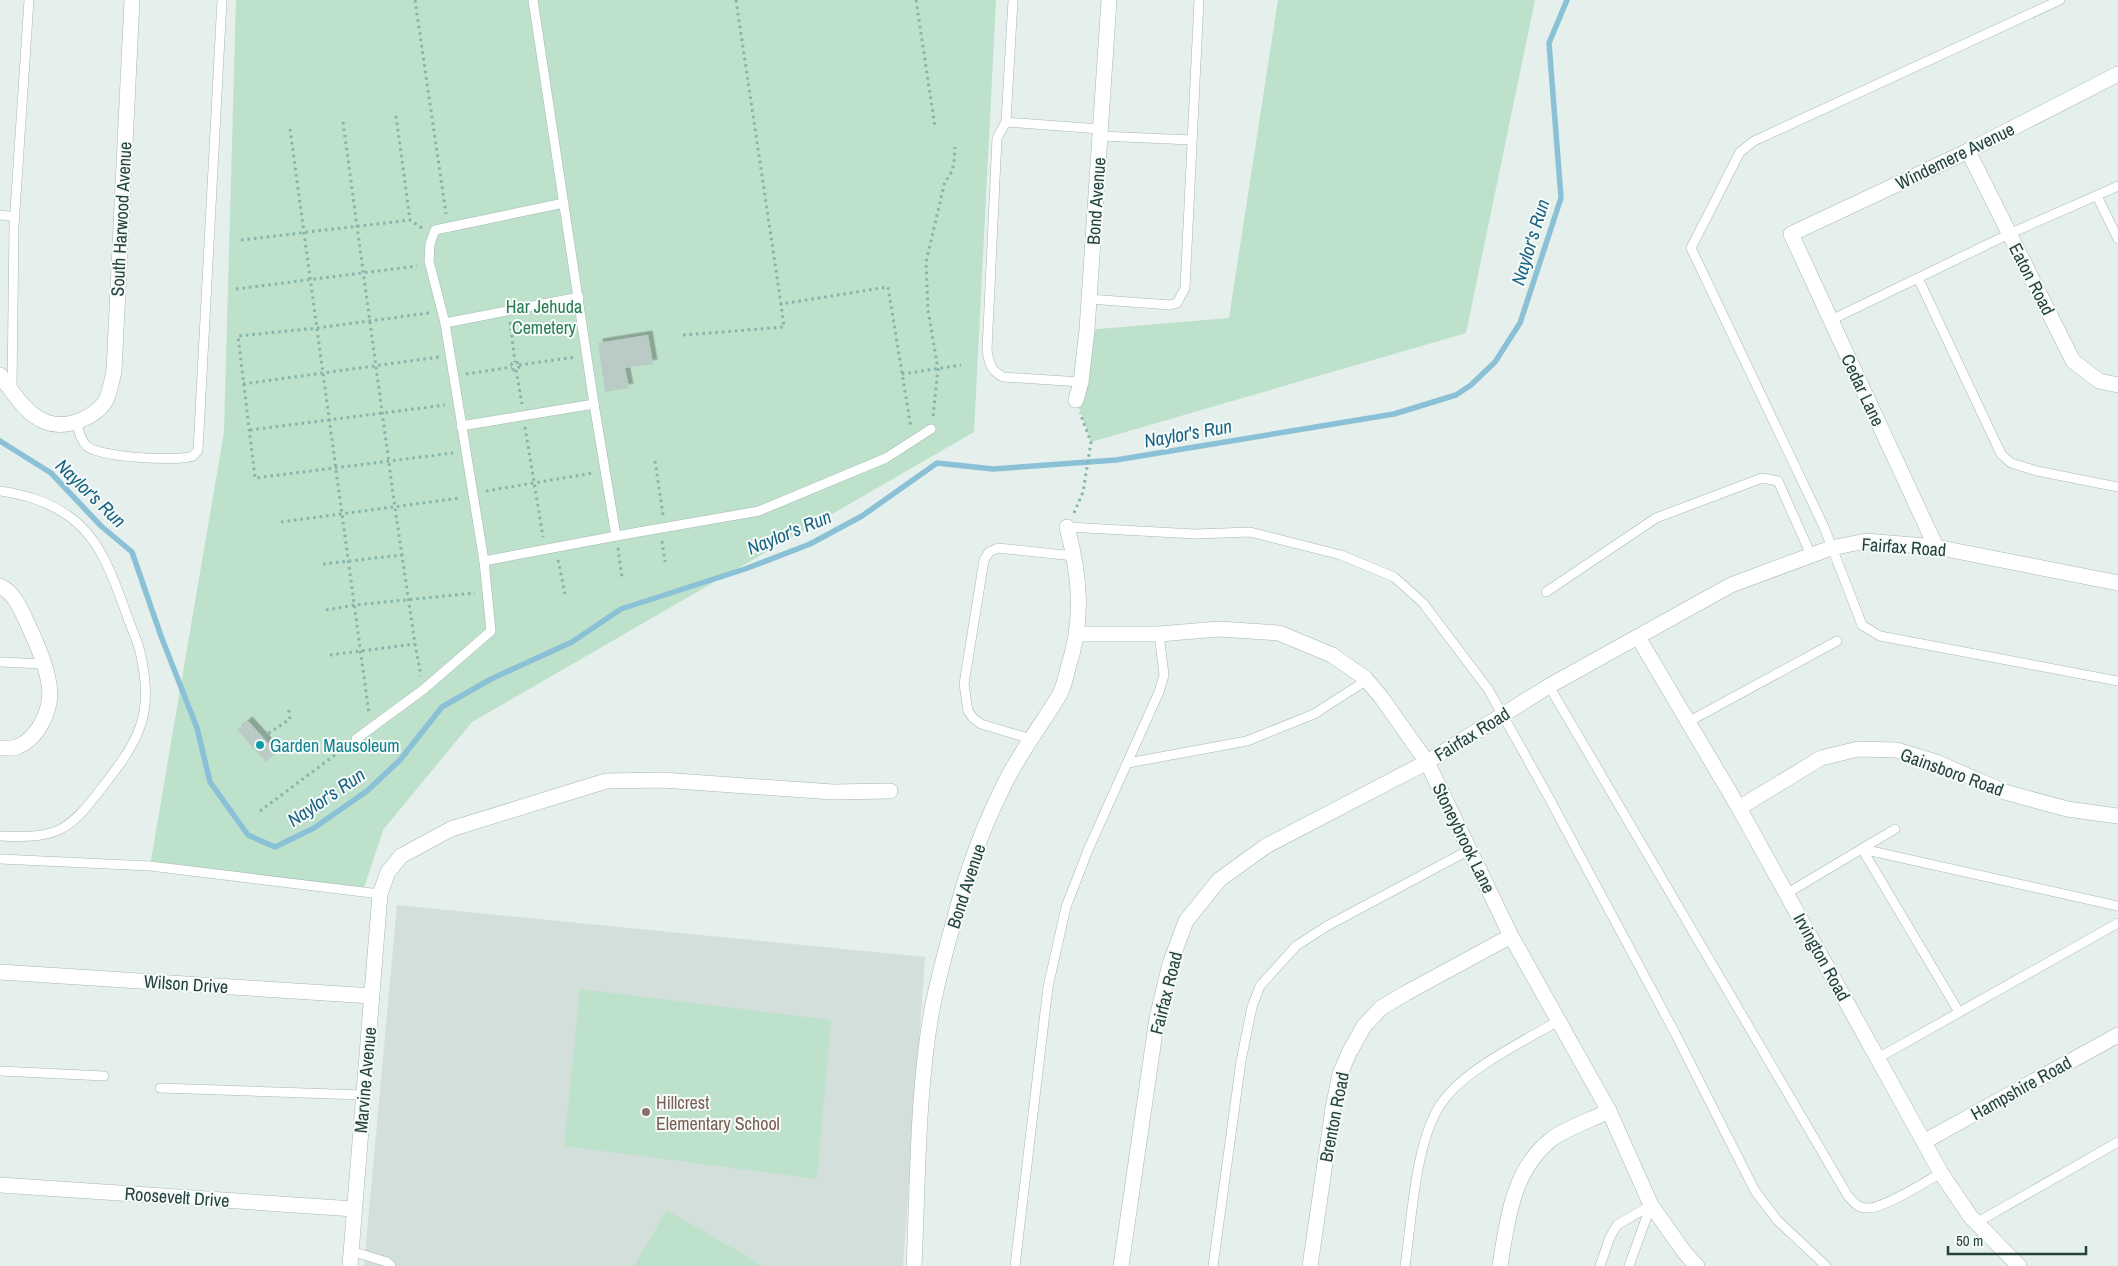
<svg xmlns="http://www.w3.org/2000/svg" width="2118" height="1266" viewBox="0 0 2118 1266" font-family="'Archivo Narrow',sans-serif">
	<defs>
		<filter id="shadow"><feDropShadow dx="4.5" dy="-4.5" stdDeviation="0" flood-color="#0004"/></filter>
	</defs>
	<rect width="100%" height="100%" fill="#e5efec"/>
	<polygon fill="#d3dfdb" points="397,905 925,957 903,1266 364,1266"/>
	<g fill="#bde1cb">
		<polygon points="236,0 996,0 974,432 472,722 383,830 364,888 150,866 224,432"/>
		<polygon points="1278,0 1535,0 1466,333 1091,442 1076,400 1087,330 1229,318"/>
		<polygon points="580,989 831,1020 817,1179 564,1146"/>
		<polygon points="667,1210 763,1266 634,1266"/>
	</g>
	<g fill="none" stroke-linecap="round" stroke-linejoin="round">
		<polyline stroke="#8bc1d6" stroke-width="5.5" points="0,441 51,473 101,526 132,552 161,636 197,728 210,782 248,835 275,847 314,828 367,791 400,760 442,707 491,679 572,642 621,609 745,569 810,544 862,516 937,463 993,469 1116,460 1394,414 1456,395 1471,385 1495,362 1520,323 1561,198 1549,43 1567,0"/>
	</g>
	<g fill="#bacac5" filter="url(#shadow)">
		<polygon points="648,335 653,364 625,368 629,388 605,392 598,343"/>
		<polygon points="248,721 276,752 266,762 237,730"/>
	</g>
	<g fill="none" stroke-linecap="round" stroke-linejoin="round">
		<g stroke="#a7b8b4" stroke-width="10">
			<g id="lane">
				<polyline points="1013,0 1006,122 1100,129"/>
				<polyline points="2060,0 1754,141 1740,152 1691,248 1824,527 1862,625 1880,636 2118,681"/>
				<path d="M1006,122L997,138L987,350C989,363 991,371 1003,377L1081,382"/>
				<polyline points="1100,136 1192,140"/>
				<polyline points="2097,196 2118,239"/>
				<polyline points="0,215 15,217"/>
				<polyline points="1918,278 2001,454 2011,463 2037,471 2118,487"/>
				<polyline points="1089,299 1170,305 1177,303 1185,288 1199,0"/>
				<polyline points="1831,320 2009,234 2118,186"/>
				<polyline points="445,323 579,297"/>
				<polyline points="12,389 14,226 29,0"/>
				<path d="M76,421C79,430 80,440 87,446C98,457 178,462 193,456C193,455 198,451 198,450L222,0"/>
				<polyline points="461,426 594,404"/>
				<path d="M0,491C25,495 45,500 67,515C102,538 115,583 129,621C133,632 139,644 141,656C146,679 148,706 140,727C132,749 118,767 104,785C69,831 59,839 0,836"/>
				<polyline points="1067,527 1195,534 1250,532 1341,555 1394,577 1423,603 1488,689 1548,796 1675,1033 1755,1191 1777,1220 1826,1266"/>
				<polyline points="616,536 759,511 886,458 931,429"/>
				<polyline points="484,561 445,323 429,261 430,244 435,230 564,203"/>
				<polyline points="1546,592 1656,518 1762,478 1778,481 1811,555"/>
				<polyline points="0,662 44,664"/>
				<path d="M1549,686L1848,1196C1854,1203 1858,1208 1867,1208C1883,1209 1925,1182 1941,1173"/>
				<polyline points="1688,722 1837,641"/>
				<polyline points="356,739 424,689 491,631 484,561 616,536 594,404 533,0"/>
				<polyline points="1031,739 981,724 973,718 968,711 964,684 984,560 989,552 998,548 1074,556"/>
				<polyline points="1128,763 1247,741 1314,714 1367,680"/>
				<polyline points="1862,849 2118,906"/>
				<polyline points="1862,849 1959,1012"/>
				<polyline points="0,859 150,866 380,894"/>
				<polyline points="1786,894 1895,829"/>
				<polyline points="1878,1058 2118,923"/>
				<polyline points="0,1071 104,1076"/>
				<polyline points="160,1088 363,1095"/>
				<polyline points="1976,1223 2118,1142"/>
				<polyline points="351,1251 387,1262 391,1266"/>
				<polyline points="1015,1266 1048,987 1066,907 1088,850 1159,692 1164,675 1159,634"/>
				<polyline points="1213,1266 1241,1061 1252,1007 1260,986 1296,946 1327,926 1469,850"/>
				<path d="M1405,1266C1412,1219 1415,1138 1443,1101C1466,1069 1524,1041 1558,1021"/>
				<polyline points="1600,1266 1610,1237 1617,1225 1651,1205"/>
				<polyline points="1629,1266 1651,1205"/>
			</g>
		</g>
		<g stroke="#a7b8b4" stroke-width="16">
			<g id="street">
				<polyline points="1968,151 2073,361 2099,381 2118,385"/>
				<path d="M0,375C13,392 25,414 46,422C66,430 98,417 107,398C110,390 112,380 114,371L132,0"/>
				<polyline points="1076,400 1081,382 1087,330 1109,0"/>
				<polyline points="1936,547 1791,234 1968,151 2118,74"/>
				<path d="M0,586C16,593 23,615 30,629C38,647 46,665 49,684C53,707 40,736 19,746C14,749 6,748 0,748"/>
				<polyline points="1077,634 1159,634 1219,629 1279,633 1332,655 1365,678 1381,697 1427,762 1511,936 1609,1111 1651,1205 1685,1253 1697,1266"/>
				<polyline points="1638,637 1739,808 1941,1173 1970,1216 2019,1266"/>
				<polyline points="1739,808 1821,758 1858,749 1896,750 1936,762 2005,792 2067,809 2118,816"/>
				<polyline points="0,972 372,996"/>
				<polyline points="1925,1141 2118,1035"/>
				<polyline points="0,1185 354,1209"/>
				<polyline points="350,1266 380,894 388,872 401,856 451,829 606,781 662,780 833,792 890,791"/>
				<path d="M914,1266C918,1183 917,1097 931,1015C937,982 946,949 955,917C967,870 985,822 1007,779C1022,749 1043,723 1060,694C1064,686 1066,676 1068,668C1084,619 1080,576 1067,527"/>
				<polyline points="1121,1266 1157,1018 1170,964 1186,921 1219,880 1266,846 1427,762 1549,686 1731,585 1831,548 1866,541 1936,547 2118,583"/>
				<polyline points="1310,1266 1333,1108 1340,1074 1349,1053 1364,1026 1381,1008 1406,993 1511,936"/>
				<path d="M1500,1266C1507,1220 1513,1168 1553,1138C1569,1127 1591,1120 1609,1111"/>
			</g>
		</g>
		<g stroke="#84b4ab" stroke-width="3" stroke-dasharray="2.5 4" stroke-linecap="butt">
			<polyline points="415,0 446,214"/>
			<polyline points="736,0 781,304 888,287 911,428"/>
			<polyline points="916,0 935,127"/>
			<polyline points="396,116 410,220"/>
			<polyline points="343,122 395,508 415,644 421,676"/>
			<polyline points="290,129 369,714"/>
			<polyline points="241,240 410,220 422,228"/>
			<polyline points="236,289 417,266"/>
			<polyline points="429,313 317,328 238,336 255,478 453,453"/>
			<polyline points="510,322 515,362"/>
			<polyline points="683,335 784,327 781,304"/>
			<circle cx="515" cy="366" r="4"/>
			<polyline points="519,365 576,357"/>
			<polyline points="516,370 522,404"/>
			<polyline points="466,374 512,367"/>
			<polyline points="902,374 961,365"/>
			<polyline points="243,384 439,357"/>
			<path d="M933,416L938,369L928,310L926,262L945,181C955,172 954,159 955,147"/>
			<polyline points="525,427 543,537"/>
			<polyline points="250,430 445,405"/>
			<polyline points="655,461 663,515"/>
			<polyline points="486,491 593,473"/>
			<polyline points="1074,513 1083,492 1091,442 1080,413"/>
			<polyline points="281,522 460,498"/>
			<polyline points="662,541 665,562"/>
			<polyline points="618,548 622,577"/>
			<polyline points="558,560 565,594"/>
			<polyline points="323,564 402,555"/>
			<polyline points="326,610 355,605 475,593"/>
			<polyline points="330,655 415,644"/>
			<polyline points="263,737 290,719 288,706"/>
			<polyline points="260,811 347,746"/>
		</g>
		<use href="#lane" stroke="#fff" stroke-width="9"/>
		<use href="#street" stroke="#fff" stroke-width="15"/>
	</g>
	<circle fill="#0f9aa8" stroke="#f6fbf9" stroke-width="2" cx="260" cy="745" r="5"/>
	<circle fill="#8d6e63" stroke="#f6fbf9" stroke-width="2" cx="646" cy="1112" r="5"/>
	<g text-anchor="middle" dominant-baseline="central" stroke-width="4" stroke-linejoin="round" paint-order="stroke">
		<g font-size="18" fill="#23423e" stroke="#f6fbf9">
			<text transform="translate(1955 156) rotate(-26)">Windemere Avenue</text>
			<text transform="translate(1096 201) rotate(-86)">Bond Avenue</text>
			<text transform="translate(121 219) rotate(-87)">South Harwood Avenue</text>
			<text transform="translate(2032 279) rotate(63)">Eaton Road</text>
			<text transform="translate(1863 390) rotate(65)">Cedar Lane</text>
			<text transform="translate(1904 547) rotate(4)">Fairfax Road</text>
			<text transform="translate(1472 734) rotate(-32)">Fairfax Road</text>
			<text transform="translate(1952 772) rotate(20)">Gainsboro Road</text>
			<text transform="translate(1464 838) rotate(64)">Stoneybrook Lane</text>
			<text transform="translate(966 886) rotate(-72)">Bond Avenue</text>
			<text transform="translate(1822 957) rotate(61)">Irvington Road</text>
			<text transform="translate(186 984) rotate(4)">Wilson Drive</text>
			<text transform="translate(1166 993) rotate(-76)">Fairfax Road</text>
			<text transform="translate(365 1080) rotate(-85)">Marvine Avenue</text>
			<text transform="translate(2021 1088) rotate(-29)">Hampshire Road</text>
			<text transform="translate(1334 1117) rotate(-79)">Brenton Road</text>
			<text transform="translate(177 1197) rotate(4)">Roosevelt Drive</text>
		</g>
		<g font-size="18" fill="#2a7c54" stroke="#f6fbf9">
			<text x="544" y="306">Har Jehuda<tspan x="544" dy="21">Cemetery</tspan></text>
		</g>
		<g font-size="18" fill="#0d838f" stroke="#f6fbf9" text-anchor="start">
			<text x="270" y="745">Garden Mausoleum</text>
		</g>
		<g font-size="18" fill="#785e54" stroke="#f6fbf9" text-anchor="start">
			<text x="656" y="1102">Hillcrest<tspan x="656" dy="21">Elementary School</tspan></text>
		</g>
		<g font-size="19" font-style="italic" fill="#186483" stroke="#f6fbf9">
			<text transform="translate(1530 242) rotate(-73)">Naylor's Run</text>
			<text transform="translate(1188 433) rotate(-10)">Naylor's Run</text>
			<text transform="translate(91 493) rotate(44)">Naylor's Run</text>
			<text transform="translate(789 532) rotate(-22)">Naylor's Run</text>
			<text transform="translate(326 797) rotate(-34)">Naylor's Run</text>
		</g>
	</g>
	<path d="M1948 1246v8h138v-8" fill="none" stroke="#23423e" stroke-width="2.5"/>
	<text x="1956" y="1246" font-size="15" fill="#23423e" stroke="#f6fbf9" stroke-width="4" paint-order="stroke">50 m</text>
</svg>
